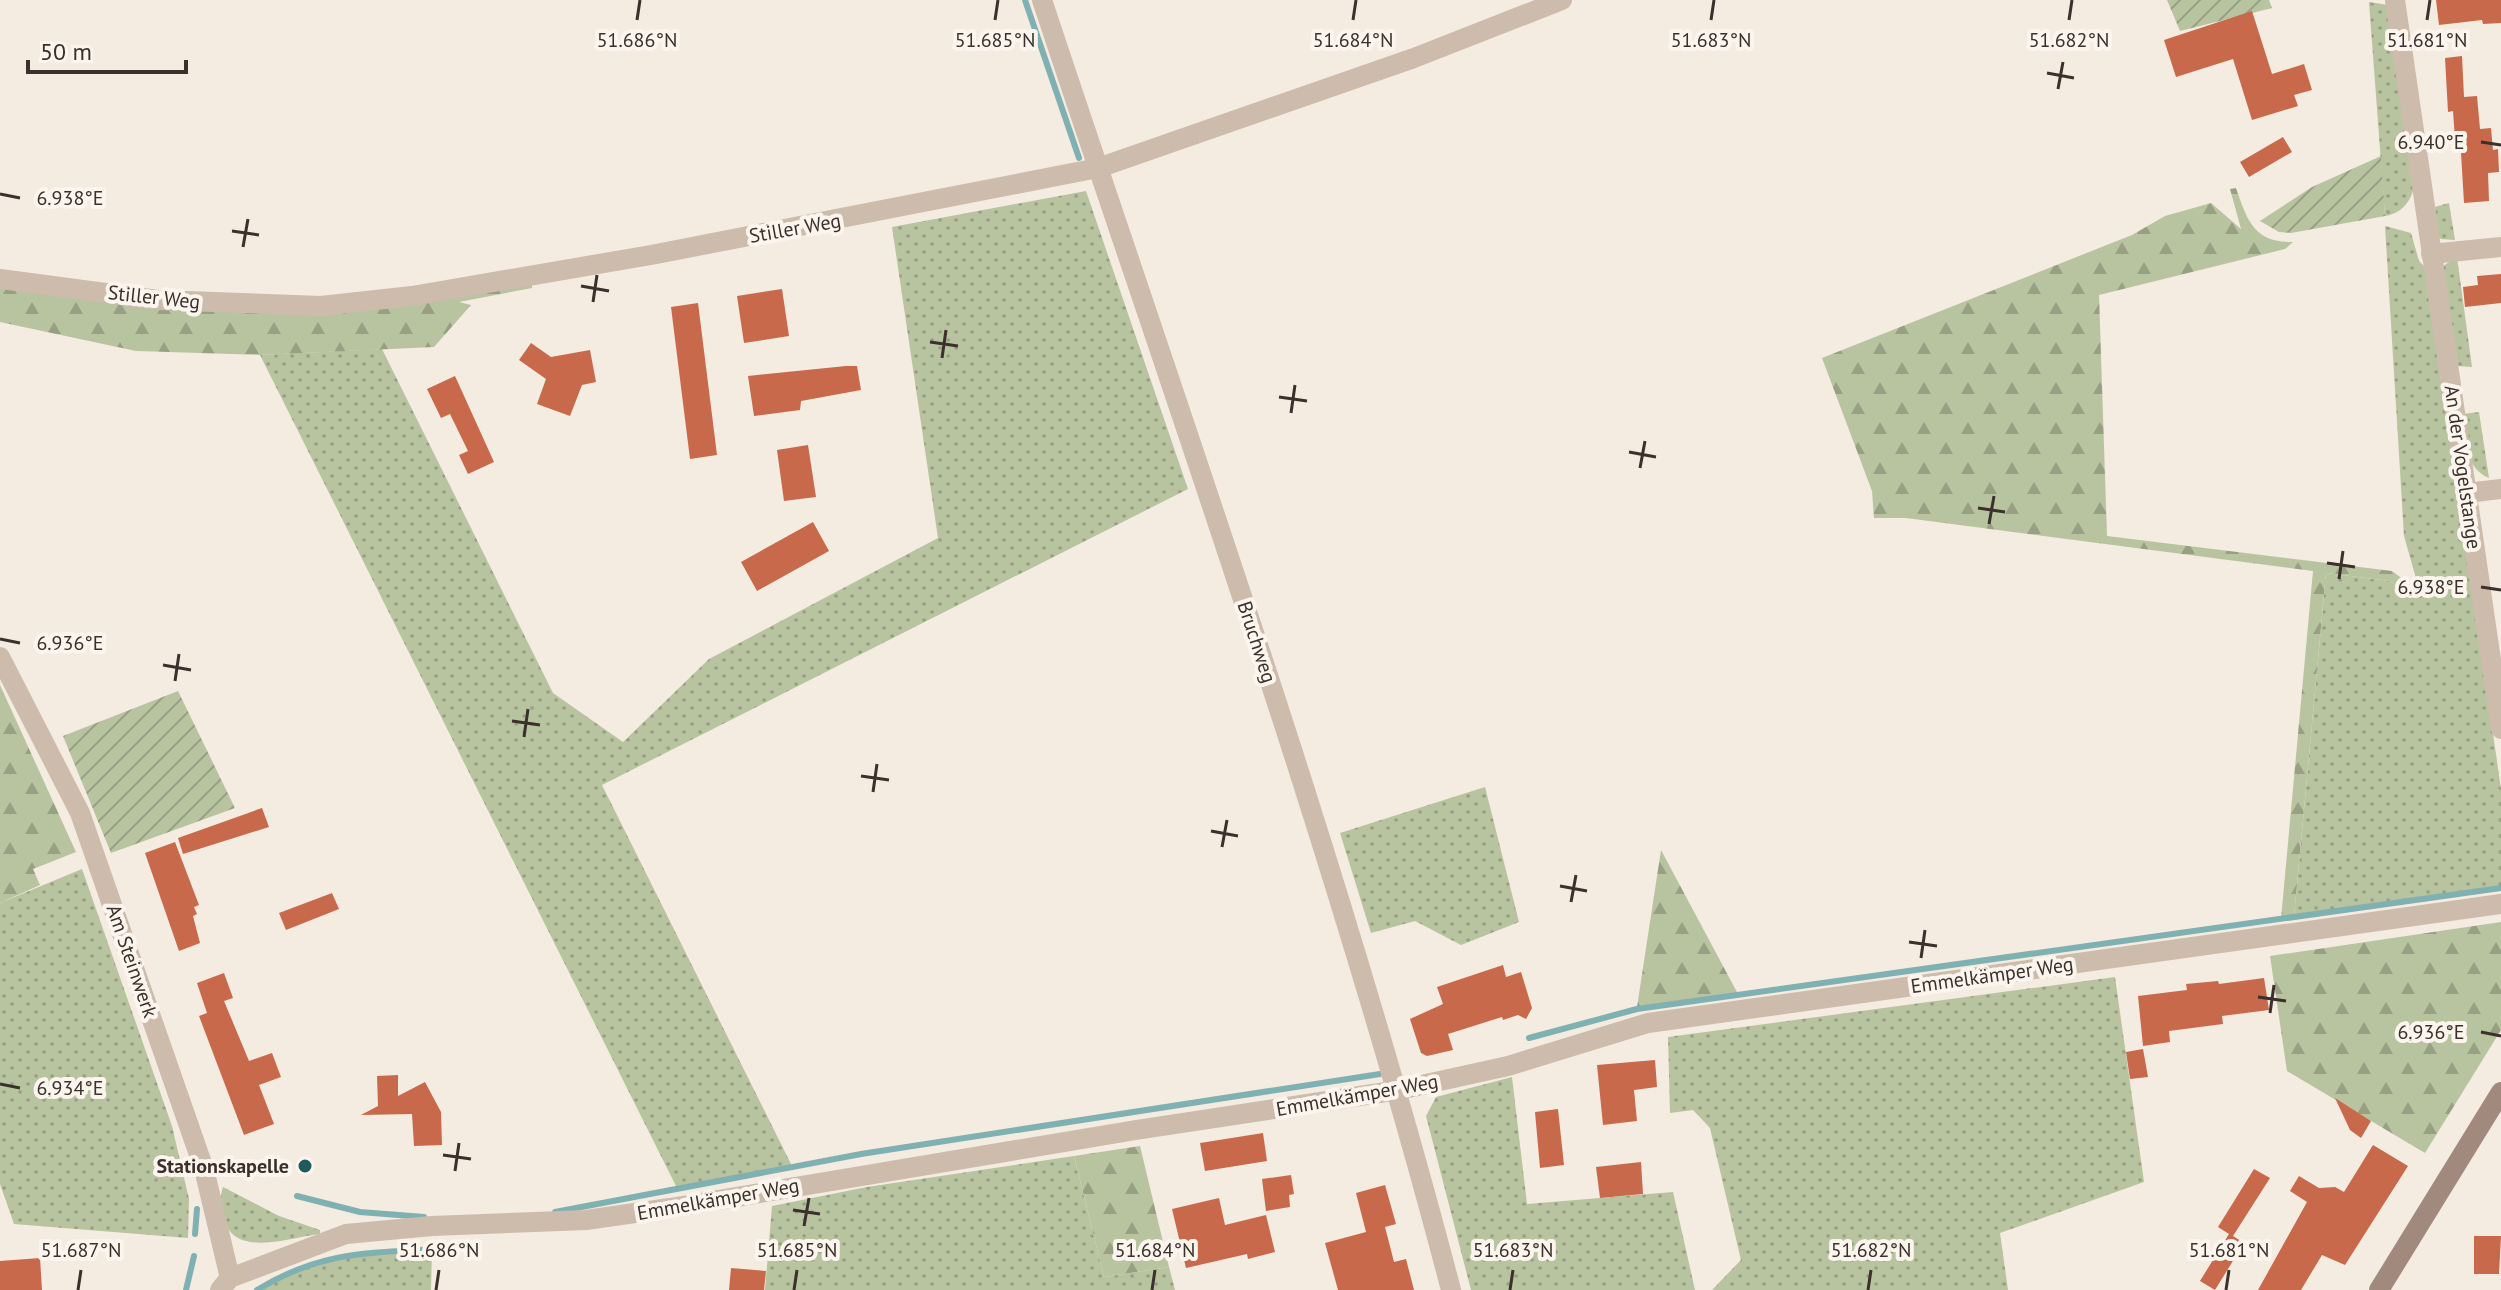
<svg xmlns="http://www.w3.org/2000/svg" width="2501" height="1290" viewBox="0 0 2501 1290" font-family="'PT Sans',sans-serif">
	<defs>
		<pattern id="grass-dots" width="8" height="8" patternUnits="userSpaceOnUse" patternTransform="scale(2)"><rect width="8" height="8" fill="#b8c4a0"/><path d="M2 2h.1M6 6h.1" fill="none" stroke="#97a083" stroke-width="1.8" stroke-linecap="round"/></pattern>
		<pattern id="forest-firs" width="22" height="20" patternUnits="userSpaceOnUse" patternTransform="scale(2)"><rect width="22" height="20" fill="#b8c4a0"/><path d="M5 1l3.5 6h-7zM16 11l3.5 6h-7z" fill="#97a083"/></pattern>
		<pattern id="garden-furrows" width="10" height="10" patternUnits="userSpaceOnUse" patternTransform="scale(2)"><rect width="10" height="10" fill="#b8c4a0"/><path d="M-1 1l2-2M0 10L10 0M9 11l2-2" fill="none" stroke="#97a083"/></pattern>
	</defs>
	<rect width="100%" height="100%" fill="#f4ebe1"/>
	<g fill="url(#grass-dots)">
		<path d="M2369,2L2388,5L2414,187C2411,202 2400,214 2385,216Z"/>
		<polygon points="1086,191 1188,489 602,785 792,1166 677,1188 260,355 382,349 553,693 623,742 709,659 938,538 892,227"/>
		<polygon points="2449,203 2455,240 2441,239 2434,233 2431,208"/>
		<polygon points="2385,226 2411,233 2419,261 2426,268 2501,789 2501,886 2294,917 2326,573 2390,581 2409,594 2415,588 2419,589 2404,536"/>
		<polygon points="2457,257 2472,367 2458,366 2443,266"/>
		<path d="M2479,412L2489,478C2464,468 2465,437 2462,414Z"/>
		<polygon points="1485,787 1519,922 1461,945 1415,921 1371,933 1340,833"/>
		<polygon points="82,869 172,1126 189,1199 188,1238 14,1224 0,1184 0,903"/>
		<polygon points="2115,977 2144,1182 2000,1233 2008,1290 1712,1290 1741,1260 1710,1128 1693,1110 1670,1113 1668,1037"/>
		<polygon points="1512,1077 1527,1204 1673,1192 1695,1290 1471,1290 1426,1116 1436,1097"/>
		<polygon points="1074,1156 1104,1277 1169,1267 1175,1290 765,1290 772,1206 867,1187"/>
		<path d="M223,1187L279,1216L320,1230V1234C294,1236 233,1260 224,1218C222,1206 219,1198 223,1187Z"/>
		<path d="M432,1251L431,1290H261C318,1255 366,1255 432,1251Z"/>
	</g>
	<g fill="url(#forest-firs)">
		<path d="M2236,188C2247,220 2254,243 2293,242L2285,249L2099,295L2107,536L2392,571L2415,588L2409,595L2390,581L2326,573L2294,917L2281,919L2313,571L1906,518H1874L1872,491L1822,358L2132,235L2165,216L2211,203L2241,229L2230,189Z"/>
		<polygon points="532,282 532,288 459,302 471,305 434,347 260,355 136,351 0,322 0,285 276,312"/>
		<polygon points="0,685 76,852 33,869 40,885 0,903"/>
		<polygon points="1661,850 1738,994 1637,1007"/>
		<polygon points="2501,922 2501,1030 2425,1153 2287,1071 2270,956"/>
		<polygon points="1140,1146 1169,1267 1104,1277 1074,1156"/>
	</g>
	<g fill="url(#garden-furrows)">
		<polygon points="2167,0 2269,0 2272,8 2180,31"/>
		<polygon points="2381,156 2385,216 2291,233 2279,232 2260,221 2312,187"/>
		<polygon points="178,691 235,808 111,853 63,736"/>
	</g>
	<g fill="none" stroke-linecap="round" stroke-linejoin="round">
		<g stroke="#7fb0b2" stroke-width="6">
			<polyline points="1025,0 1079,158"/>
			<polyline points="1529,1038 1637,1009 2501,888"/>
			<polyline points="297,1196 360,1212 424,1217"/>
			<polyline points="555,1212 861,1154 1380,1074"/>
			<polyline points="195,1234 197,1209"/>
			<polyline points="186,1290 194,1256"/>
			<path d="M257,1290C321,1251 367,1253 438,1249"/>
		</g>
	</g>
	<g fill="#c8694b">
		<polygon points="2436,0 2501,0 2501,23 2483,24 2482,20 2439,25"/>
		<polygon points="2252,11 2272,74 2304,64 2312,90 2294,95 2298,106 2252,120 2233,59 2176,77 2164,40"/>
		<polygon points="2462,56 2464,97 2477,96 2480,129 2491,128 2493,150 2498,149 2499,172 2488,173 2489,201 2464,203 2461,153 2456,153 2453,111 2448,112 2445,58"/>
		<polygon points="2283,137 2292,152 2249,177 2240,162"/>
		<polygon points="2501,274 2501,303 2465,307 2463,287 2478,285 2477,276"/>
		<polygon points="782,289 789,336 744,343 737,296"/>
		<polygon points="698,303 717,455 690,459 671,307"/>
		<polygon points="531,343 551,357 590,350 596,382 582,385 570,416 537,404 546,379 519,360"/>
		<polygon points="846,366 857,366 861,390 801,401 800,410 754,416 748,376"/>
		<polygon points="455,376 494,462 468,474 459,455 468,451 450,414 441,418 427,389"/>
		<polygon points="808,445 816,497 784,501 777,450"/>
		<polygon points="813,522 829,551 757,591 741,562"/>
		<polygon points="262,808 269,827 183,854 178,838"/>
		<polygon points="175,842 199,905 194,907 197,914 193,916 200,943 179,951 145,853"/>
		<polygon points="332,893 339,909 286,930 279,913"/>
		<polygon points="1503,965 1506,977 1521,972 1532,1008 1526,1019 1518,1015 1503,1020 1502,1017 1448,1034 1453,1050 1427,1056 1421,1053 1410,1019 1443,1004 1437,987"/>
		<polygon points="224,973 233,998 224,1001 249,1061 272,1053 281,1077 259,1085 274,1124 244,1135 199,1016 207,1013 197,983"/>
		<polygon points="2264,978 2269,1010 2222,1016 2223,1024 2169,1031 2170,1042 2143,1046 2138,996 2187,990 2186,984 2218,981 2219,984"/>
		<polygon points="2143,1049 2148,1077 2130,1079 2126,1052"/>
		<polygon points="1655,1060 1657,1087 1634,1090 1637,1121 1603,1125 1597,1065"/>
		<polygon points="398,1075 398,1096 425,1082 441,1112 442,1145 414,1146 412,1114 361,1115 378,1106 377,1076"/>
		<polygon points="2335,1098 2371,1121 2361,1138 2350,1130"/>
		<polygon points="1558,1109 1564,1165 1540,1168 1535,1112"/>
		<polygon points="1263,1133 1267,1161 1205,1171 1200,1143"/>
		<polygon points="2373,1145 2408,1166 2345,1265 2322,1255 2301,1290 2258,1290 2307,1202 2290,1191 2299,1176 2319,1188 2335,1187 2344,1192"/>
		<polygon points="1641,1162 1643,1194 1600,1198 1596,1167"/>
		<polygon points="2254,1169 2270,1178 2233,1236 2244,1243 2215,1290 2200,1281 2229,1234 2218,1227"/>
		<polygon points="1291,1175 1294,1194 1289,1195 1290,1207 1266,1211 1262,1179"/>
		<polygon points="1385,1185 1396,1224 1385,1227 1394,1262 1406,1259 1414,1290 1338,1290 1325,1243 1366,1232 1356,1193"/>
		<polygon points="1219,1198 1225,1225 1266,1215 1275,1252 1248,1259 1247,1254 1186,1268 1172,1209"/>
		<polygon points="2474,1236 2501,1236 2499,1274 2474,1274"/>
		<polygon points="40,1258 42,1290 0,1290 0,1261"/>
		<polygon points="731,1268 766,1271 764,1290 729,1290"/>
	</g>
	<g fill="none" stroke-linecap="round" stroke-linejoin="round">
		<g stroke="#cdbbac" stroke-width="20">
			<path d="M1042,0C1184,428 1337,853 1451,1290"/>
			<polyline points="2395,0 2501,729"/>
			<polyline points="2431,254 2501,247"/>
			<polyline points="0,279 158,300 321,306 412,296 651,255 1098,168 1414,58 1562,0"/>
			<polyline points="2467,493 2501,489"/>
			<polyline points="0,657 80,813 204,1169 230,1278"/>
			<polyline points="220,1290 230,1278 346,1234 432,1226 586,1220 670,1208 1136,1130 1399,1090 1508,1066 1648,1023 2501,904"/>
		</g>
		<polyline stroke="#a18a7d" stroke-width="20" points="2379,1290 2501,1092"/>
	</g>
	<path fill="none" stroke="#3b302b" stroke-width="3" d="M637,20L640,0M995,20L998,0M1353,20L1356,0M1711,20L1714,0M2069,20L2072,0M2427,20L2430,0M2047,73L2074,78M2058,89L2063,62M2481,142L2501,145M0,194L20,198M232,231L259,235M243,247L248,219M581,286L609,291M593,302L597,275M930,342L958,346M942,358L946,330M1279,397L1307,401M1291,413L1295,385M1629,452L1656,457M1640,468L1645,441M1978,508L2005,512M1989,524L1994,496M2327,563L2355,567M2339,579L2343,551M2481,587L2501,590M0,639L20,643M163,665L191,670M175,681L179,654M512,721L540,725M524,737L528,709M861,776L889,780M873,792L877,764M1211,831L1238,836M1222,847L1227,820M1560,886L1587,891M1571,902L1576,875M1909,942L1937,946M1921,958L1925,930M2258,997L2286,1001M2270,1013L2274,985M2481,1032L2501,1036M0,1084L20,1088M443,1155L471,1159M455,1171L459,1143M793,1210L820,1214M804,1226L809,1198M78,1290L81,1270M436,1290L439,1270M794,1290L797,1270M1152,1290L1155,1270M1510,1290L1513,1270M1868,1290L1871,1270M2226,1290L2229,1270"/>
	<circle fill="#1f5a5e" stroke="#fbf5ee" stroke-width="3" cx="305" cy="1166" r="8"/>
	<g text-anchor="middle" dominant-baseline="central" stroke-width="8" stroke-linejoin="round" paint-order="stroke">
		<g font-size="20" fill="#3b302b" stroke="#fbf5ee">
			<text transform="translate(795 228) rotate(-10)">Stiller Weg</text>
			<text transform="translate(154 297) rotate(6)">Stiller Weg</text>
			<text transform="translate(2463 467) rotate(82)">An der Vogelstange</text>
			<text transform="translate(1257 642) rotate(72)">Bruchweg</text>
			<text transform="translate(132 961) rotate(71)">Am Steinwerk</text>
			<text transform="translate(1992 975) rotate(-8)">Emmelkämper Weg</text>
			<text transform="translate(1357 1095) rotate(-10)">Emmelkämper Weg</text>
			<text transform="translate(718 1199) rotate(-10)">Emmelkämper Weg</text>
		</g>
		<g font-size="20" font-weight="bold" fill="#3b302b" stroke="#fbf5ee" text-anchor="end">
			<text x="289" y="1166">Stationskapelle</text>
		</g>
	</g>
	<g font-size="20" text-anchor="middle" fill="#3b302b" stroke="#fbf5ee" stroke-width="8" stroke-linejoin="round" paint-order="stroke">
		<text x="637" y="47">51.686°N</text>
		<text x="995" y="47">51.685°N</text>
		<text x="1353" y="47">51.684°N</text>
		<text x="1711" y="47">51.683°N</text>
		<text x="2069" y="47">51.682°N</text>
		<text x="2427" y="47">51.681°N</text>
		<text x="2431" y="149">6.940°E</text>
		<text x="70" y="205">6.938°E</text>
		<text x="2431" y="594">6.938°E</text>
		<text x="70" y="650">6.936°E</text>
		<text x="2431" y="1039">6.936°E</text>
		<text x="70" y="1095">6.934°E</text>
		<text x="81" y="1257">51.687°N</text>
		<text x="439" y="1257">51.686°N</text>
		<text x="797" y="1257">51.685°N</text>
		<text x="1155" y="1257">51.684°N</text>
		<text x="1513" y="1257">51.683°N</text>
		<text x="1871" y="1257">51.682°N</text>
		<text x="2229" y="1257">51.681°N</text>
	</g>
	<path d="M28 60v12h158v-12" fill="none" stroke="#3b302b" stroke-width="4"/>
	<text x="40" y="60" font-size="24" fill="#3b302b" stroke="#fbf5ee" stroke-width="6" paint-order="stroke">50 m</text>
</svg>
